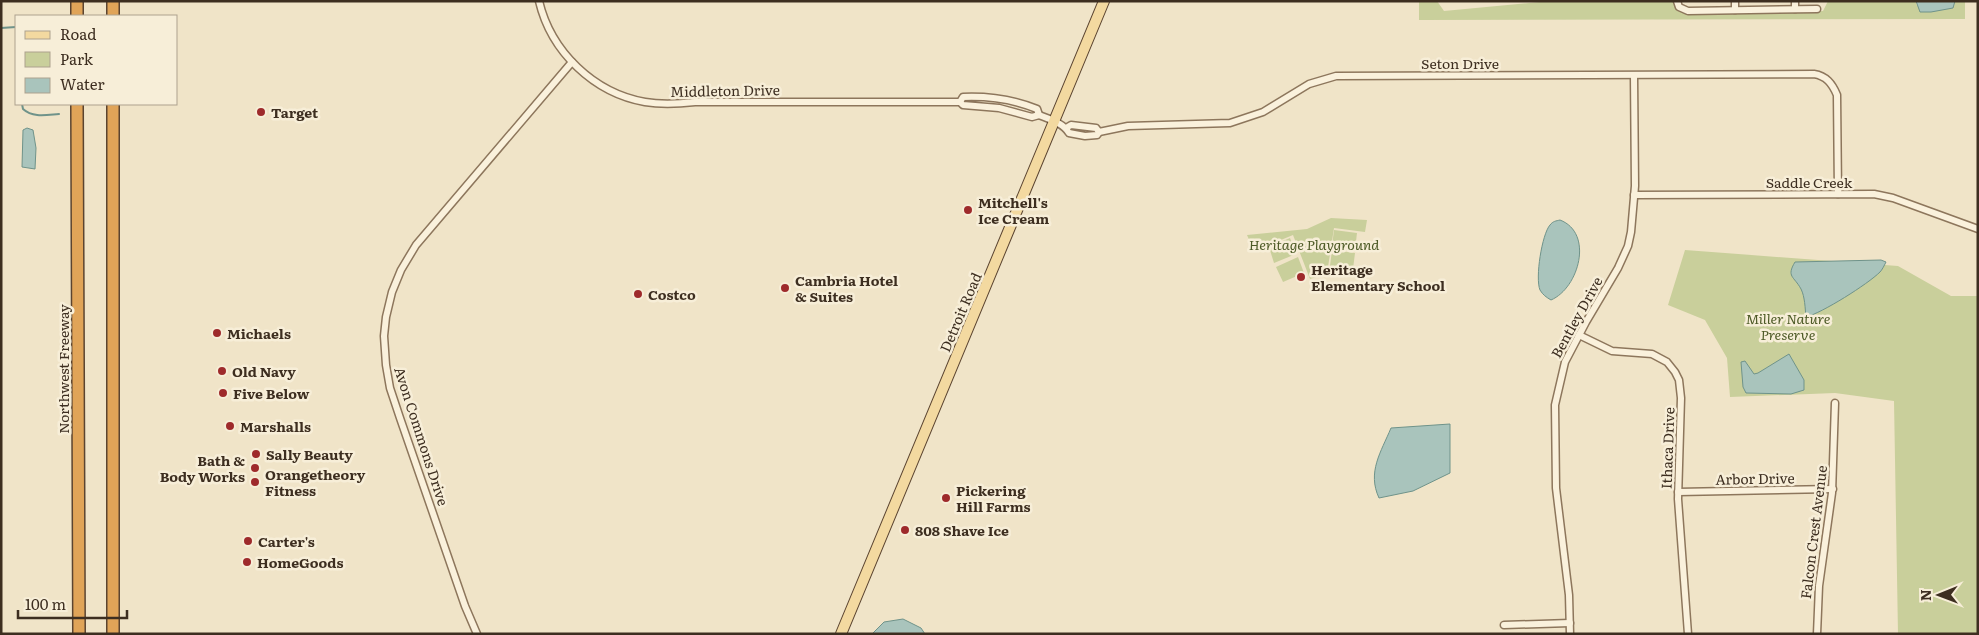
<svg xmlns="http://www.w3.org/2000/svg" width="1979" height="635" viewBox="0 0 1979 635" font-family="Literata,serif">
	<rect width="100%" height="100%" fill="#f0e4c8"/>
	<g fill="#c9cf9b">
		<polygon points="1419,1 1437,1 1444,11 1550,1 1676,1 1676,9 1686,13 1823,11 1828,1 1916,1 1917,6 1952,8 1955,1 1965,1 1965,19 1419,20"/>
		<polygon points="1331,218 1367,220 1365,232 1334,228 1328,267 1319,276 1310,279 1293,235 1254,251 1247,235 1307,229"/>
		<polygon points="1334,230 1357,233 1355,250 1332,246"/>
		<polygon points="1290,238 1296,254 1274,263 1269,247"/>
		<polygon points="1332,250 1355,253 1353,269 1330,266"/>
		<polygon points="1685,250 1898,266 1951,296 1978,296 1978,634 1898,634 1894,401 1835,393 1730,397 1727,358 1705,320 1668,305"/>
		<polygon points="1298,257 1304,273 1283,282 1276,267"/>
	</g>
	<g fill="#a9c4bc" stroke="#6f938a">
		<polygon points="1916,1 1955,1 1953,8 1931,12 1920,12"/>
		<polygon points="27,128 33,130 36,148 35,169 22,167 23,130"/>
		<path d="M1560,220C1594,233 1579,288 1551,300C1546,297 1543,295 1540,290C1535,278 1542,234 1550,225C1553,221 1556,221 1560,220Z"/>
		<path d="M1881,260L1886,262C1884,266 1882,270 1880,272C1868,284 1822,313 1806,317C1805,308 1805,297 1801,289C1794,276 1786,277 1795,262Z"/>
		<polygon points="1789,354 1804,380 1804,390 1791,394 1746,393 1743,387 1741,362 1745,361 1754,374 1758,373"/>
		<path d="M1450,424V473L1413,491L1379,498C1367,472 1381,452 1391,428Z"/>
		<polygon points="903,619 921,628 925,634 872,634 884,622"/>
	</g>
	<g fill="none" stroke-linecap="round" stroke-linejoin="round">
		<g stroke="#6f938a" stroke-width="2">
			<polyline points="1,28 16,27"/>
			<path d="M22,104L23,109C33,118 46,115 59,114"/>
		</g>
		<g stroke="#8d765c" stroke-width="9">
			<g id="minor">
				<path d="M539,1C551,52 594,93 645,102C662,105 678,104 695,102H960L963,97C989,96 1013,99 1037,109L1039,115L1032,117L999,108L963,105L960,102"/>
				<polyline points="1677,1 1679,7 1688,11 1817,9"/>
				<polyline points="1795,1 1795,9"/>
				<polyline points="1735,10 1735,1"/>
				<path d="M1039,115C1049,119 1063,123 1069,133L1085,136L1097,135L1099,132L1096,128L1071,125L1066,128"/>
				<path d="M1099,132L1128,126L1230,123L1263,112L1309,84L1336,76L1814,74C1826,76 1832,83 1837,95L1838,194"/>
				<polyline points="1634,195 1874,194 1893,198 1978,229"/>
				<polyline points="1579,335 1612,351 1652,354 1667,362 1675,372 1679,380 1681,398 1678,499 1688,634"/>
				<polyline points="1678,492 1833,489"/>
				<polyline points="1504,625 1570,623"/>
				<polyline points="477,634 465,606 400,418 390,388 386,365 384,336 386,317 392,292 401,270 416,245 572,62"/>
				<polyline points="1570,634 1569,595 1556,488 1555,405 1565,362 1586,322 1618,268 1628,246 1631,232 1635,186 1634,76"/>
				<polyline points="1817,634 1819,586 1832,493 1835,403"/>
			</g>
		</g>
		<g stroke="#5b4430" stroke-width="12">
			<polyline id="primary" points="841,634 1104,1"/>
		</g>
		<g stroke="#5b4430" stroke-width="14">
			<g id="motorway">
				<polyline points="77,1 77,16"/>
				<polyline points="113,1 113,16"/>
				<polyline points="77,104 79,634"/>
				<polyline points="113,634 113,104"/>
			</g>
		</g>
		<use href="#minor" stroke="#faf1dc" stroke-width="6"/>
		<use href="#primary" stroke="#f3d9a0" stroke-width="10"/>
		<use href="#motorway" stroke="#e0a458" stroke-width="11"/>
	</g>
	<g fill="#9e2a2b" stroke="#f7eed8" stroke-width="2">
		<circle cx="261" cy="112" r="5"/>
		<circle cx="968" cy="210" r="5"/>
		<circle cx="1301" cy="277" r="5"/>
		<circle cx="785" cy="288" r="5"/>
		<circle cx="638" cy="294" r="5"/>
		<circle cx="217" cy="333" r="5"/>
		<circle cx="222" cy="371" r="5"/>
		<circle cx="223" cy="393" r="5"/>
		<circle cx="230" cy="426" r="5"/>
		<circle cx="256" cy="454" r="5"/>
		<circle cx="255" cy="468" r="5"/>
		<circle cx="255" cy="482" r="5"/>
		<circle cx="946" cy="498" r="5"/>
		<circle cx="905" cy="530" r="5"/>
		<circle cx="248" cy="541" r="5"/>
		<circle cx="247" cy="562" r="5"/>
	</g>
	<g text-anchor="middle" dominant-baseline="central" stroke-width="5" stroke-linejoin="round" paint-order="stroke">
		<g font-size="14" fill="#3d2e20" stroke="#f7eed8">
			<text x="1460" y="63">Seton Drive</text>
			<text transform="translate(725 90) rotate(-1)">Middleton Drive</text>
			<text x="1809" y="182">Saddle Creek</text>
			<text transform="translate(960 312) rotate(-67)">Detroit Road</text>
			<text transform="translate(1576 317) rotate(-61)">Bentley Drive</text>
			<text transform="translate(63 369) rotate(-90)">Northwest Freeway</text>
			<text transform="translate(422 436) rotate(72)">Avon Commons Drive</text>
			<text transform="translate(1667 448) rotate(-88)">Ithaca Drive</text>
			<text transform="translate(1755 478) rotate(-1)">Arbor Drive</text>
			<text transform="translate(1813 532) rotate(-83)">Falcon Crest Avenue</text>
		</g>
		<g font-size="14" font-weight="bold" fill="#3d2e20" stroke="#f7eed8" text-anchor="start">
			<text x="271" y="112">Target</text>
			<text x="978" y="202">Mitchell's<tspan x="978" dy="16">Ice Cream</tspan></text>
			<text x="1311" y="269">Heritage<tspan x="1311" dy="16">Elementary School</tspan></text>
			<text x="795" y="280">Cambria Hotel<tspan x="795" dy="16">&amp; Suites</tspan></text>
			<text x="648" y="294">Costco</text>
			<text x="227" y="333">Michaels</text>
			<text x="232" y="371">Old Navy</text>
			<text x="233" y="393">Five Below</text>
			<text x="240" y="426">Marshalls</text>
			<text x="266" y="454">Sally Beauty</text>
			<text x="245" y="460" text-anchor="end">Bath &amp;<tspan x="245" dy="16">Body Works</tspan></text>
			<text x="265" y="474">Orangetheory<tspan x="265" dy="16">Fitness</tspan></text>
			<text x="956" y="490">Pickering<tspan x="956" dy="16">Hill Farms</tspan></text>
			<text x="915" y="530">808 Shave Ice</text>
			<text x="258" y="541">Carter's</text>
			<text x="257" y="562">HomeGoods</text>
		</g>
		<g font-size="14" font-style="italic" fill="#4d5a26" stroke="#f7eed8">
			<text x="1314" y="244">Heritage Playground</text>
			<text x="1788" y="318">Miller Nature<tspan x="1788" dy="16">Preserve</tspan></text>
		</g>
	</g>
	<rect width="1979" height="635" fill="none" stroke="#3d2e20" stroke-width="5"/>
	<rect x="15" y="15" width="162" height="90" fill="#f7eed8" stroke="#ada18e"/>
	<rect x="25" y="31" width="25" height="8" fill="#f3d9a0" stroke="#ada18e"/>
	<text x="60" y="40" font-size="15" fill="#3d2e20">Road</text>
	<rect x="25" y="52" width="25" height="15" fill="#c9cf9b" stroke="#ada18e"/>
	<text x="60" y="65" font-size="15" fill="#3d2e20">Park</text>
	<rect x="25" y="78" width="25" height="15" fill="#a9c4bc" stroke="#ada18e"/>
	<text x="60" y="90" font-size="15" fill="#3d2e20">Water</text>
	<g transform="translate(1939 595) rotate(269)" stroke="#f7eed8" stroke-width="4" paint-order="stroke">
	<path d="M0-4L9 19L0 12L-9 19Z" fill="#3d2e20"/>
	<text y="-8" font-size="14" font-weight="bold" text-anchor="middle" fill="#3d2e20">N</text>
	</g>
	<path d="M18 610v8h109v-8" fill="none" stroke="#3d2e20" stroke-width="2.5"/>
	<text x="25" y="610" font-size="15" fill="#3d2e20" stroke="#f7eed8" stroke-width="4" paint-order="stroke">100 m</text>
</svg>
